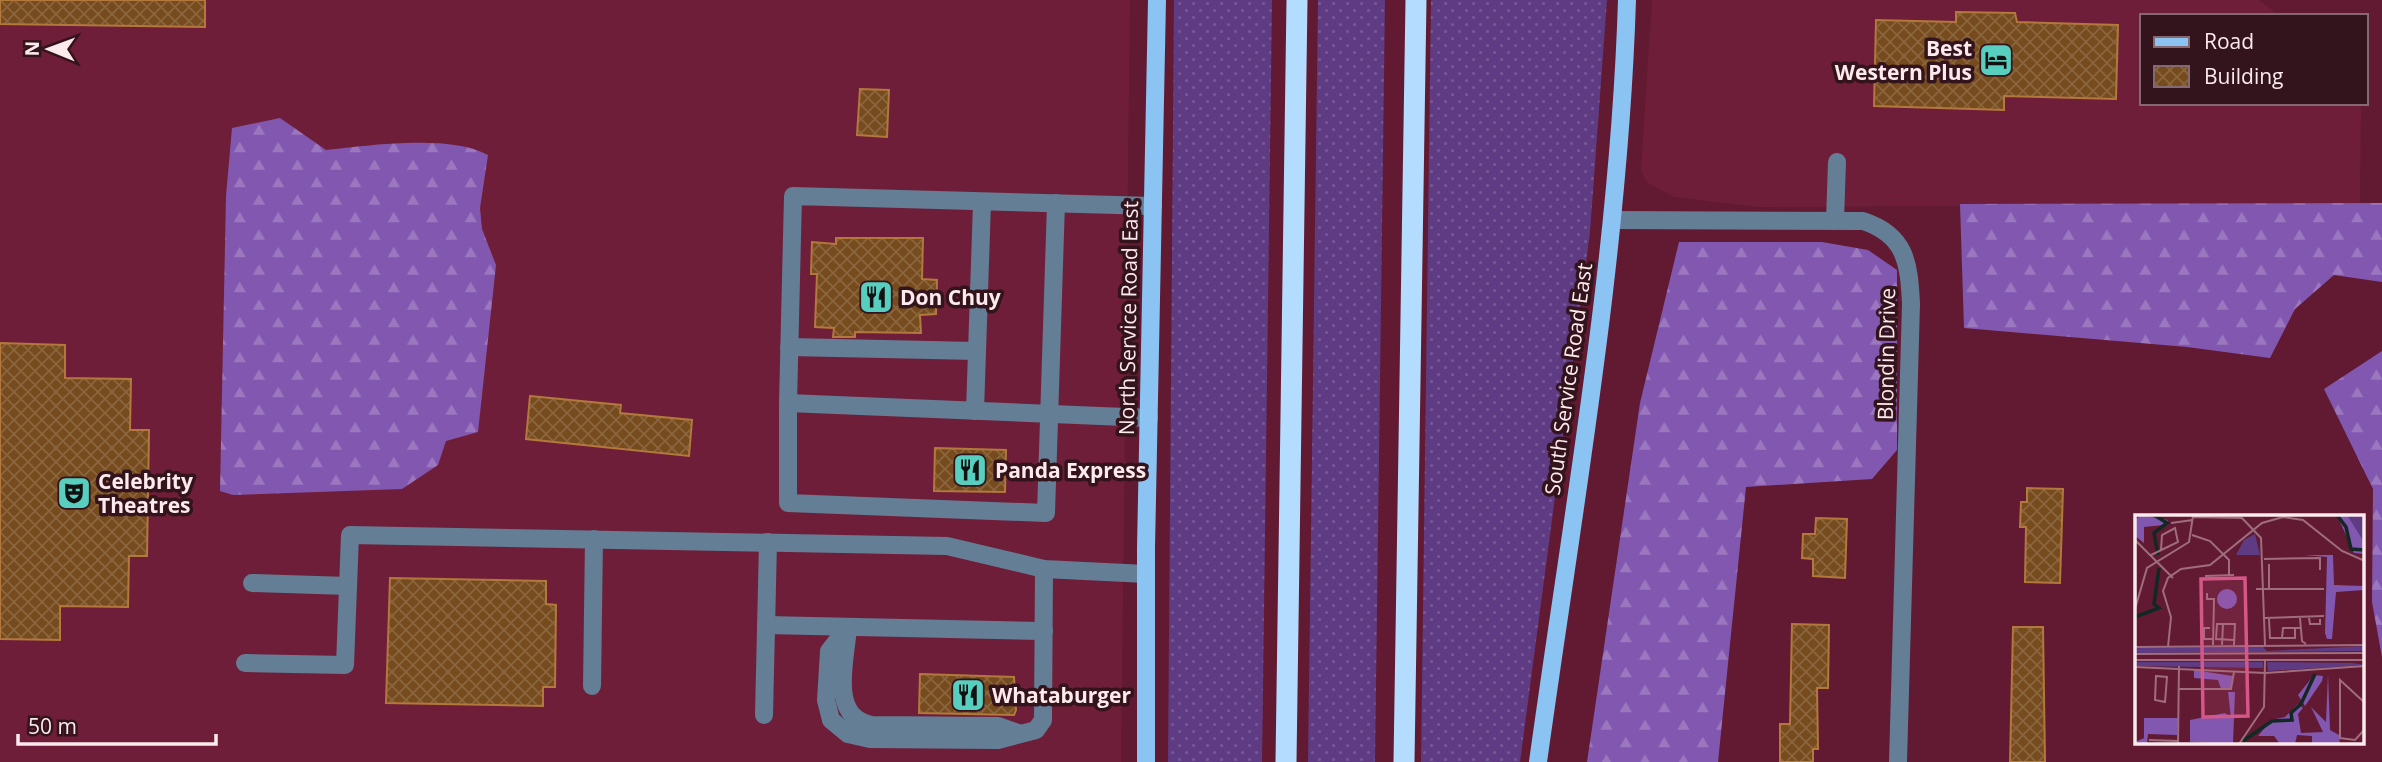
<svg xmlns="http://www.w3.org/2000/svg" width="2382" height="762" viewBox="0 0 2382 762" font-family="'Open Sans',sans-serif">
	<defs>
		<pattern id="grass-dots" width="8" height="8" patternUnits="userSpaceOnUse" patternTransform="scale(1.75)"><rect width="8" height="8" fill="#5e3b83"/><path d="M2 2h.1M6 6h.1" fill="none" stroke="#765895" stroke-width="1.8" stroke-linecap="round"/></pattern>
		<pattern id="forest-firs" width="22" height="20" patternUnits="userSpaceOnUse" patternTransform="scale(1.75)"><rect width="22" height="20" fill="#8257b0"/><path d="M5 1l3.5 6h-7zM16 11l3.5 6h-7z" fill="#9b77bf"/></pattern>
		<pattern id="building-cross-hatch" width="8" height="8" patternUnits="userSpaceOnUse" patternTransform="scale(1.75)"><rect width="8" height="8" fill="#764b1d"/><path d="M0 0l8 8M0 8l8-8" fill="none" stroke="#8a653e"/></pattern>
	</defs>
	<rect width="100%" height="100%" fill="#611a32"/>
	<g fill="#6f1e39">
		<polygon points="0,0 1130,0 1121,762 0,762"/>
		<polygon points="1652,0 2259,0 2280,16 2142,16 2142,103 2361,103 2360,204 1758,207 1674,197 1648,183 1641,171"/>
	</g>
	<g fill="url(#grass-dots)">
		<polygon points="1174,0 1272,0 1262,762 1168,762"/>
		<polygon points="1318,0 1385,0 1375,762 1308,762"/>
		<polygon points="1431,0 1607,0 1590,232 1520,762 1421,762"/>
	</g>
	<g fill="url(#forest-firs)">
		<path d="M280,118L326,150C369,145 452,134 488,155L480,208L482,229L496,265L478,432L446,441L438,465L402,489L233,495L220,491L226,196L232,128Z"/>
		<polygon points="2382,203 2382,282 2334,275 2295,309 2270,358 2187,347 1964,328 1960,204"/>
		<polygon points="1679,242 1822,242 1868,250 1897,270 1897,450 1872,479 1746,487 1718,762 1587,762 1640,403"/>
		<polygon points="2382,351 2382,657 2372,602 2373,489 2324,389"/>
	</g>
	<g fill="url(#building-cross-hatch)" stroke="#b2783c" stroke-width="2">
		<polygon points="0,0 205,0 205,27 0,24"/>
		<polygon points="1956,12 2015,13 2017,22 2118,25 2116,99 2004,96 2004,110 1874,106 1876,20 1956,22"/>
		<polygon points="860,89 889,90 887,137 857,135"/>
		<polygon points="836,238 923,238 922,279 937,280 936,314 920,315 921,333 855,332 855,337 833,337 834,328 815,327 817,274 811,274 812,242 836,244"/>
		<polygon points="0,343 65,345 65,378 131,379 130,430 149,430 147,556 129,556 128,607 60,606 60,640 0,639"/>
		<polygon points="530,396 621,405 620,413 692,420 689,456 526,439"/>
		<polygon points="935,448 1006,450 1005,492 934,491"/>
		<polygon points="2027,488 2063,489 2060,583 2025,582 2026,527 2020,527 2021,502 2027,502"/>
		<polygon points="1816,518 1847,519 1845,578 1813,576 1813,559 1802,558 1803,534 1815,534"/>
		<polygon points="390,578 546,581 546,604 556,605 555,687 543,687 543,706 386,703"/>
		<polygon points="1792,624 1829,625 1828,688 1817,688 1818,749 1813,749 1813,762 1780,762 1780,724 1790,724"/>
		<polygon points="2013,627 2043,627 2045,762 2010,762"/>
		<polygon points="920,674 1014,677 1016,710 1014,715 919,713"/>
	</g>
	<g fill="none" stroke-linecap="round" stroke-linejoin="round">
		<g stroke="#637e95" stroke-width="18">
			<path d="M1612,220L1863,221C1906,235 1909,263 1911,304L1898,762"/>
			<polyline points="1835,221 1837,162"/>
			<polyline points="789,347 977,351"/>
			<polyline points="788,403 788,503 1046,513 1056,203"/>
			<polyline points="975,411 982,203"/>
			<polyline points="1149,418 788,403 793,196 1153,206"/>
			<polyline points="252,583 348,586"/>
			<polyline points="766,625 1044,631"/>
			<polyline points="848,627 829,651 826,700 831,720 848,734 870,739 998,740 1036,730 1043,720 1044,569"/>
			<path d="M848,627C846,660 828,717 872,725L998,726L1018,733"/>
			<polyline points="245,663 345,665 350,535 947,546 1044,569 1146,574"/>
			<polyline points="592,686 594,539"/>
			<polyline points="764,715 768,542"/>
		</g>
		<g stroke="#8bc3f2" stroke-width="18">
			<polyline points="1146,762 1146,548 1157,0"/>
			<path d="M1538,762C1573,509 1619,256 1627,0"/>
		</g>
		<g stroke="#b4dcfe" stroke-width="21">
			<polyline points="1286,762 1297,0"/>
			<polyline points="1404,762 1416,0"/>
		</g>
	</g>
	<defs>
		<g id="hotel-square" transform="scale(1.75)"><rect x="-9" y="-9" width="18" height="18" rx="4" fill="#58cebf" stroke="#33141c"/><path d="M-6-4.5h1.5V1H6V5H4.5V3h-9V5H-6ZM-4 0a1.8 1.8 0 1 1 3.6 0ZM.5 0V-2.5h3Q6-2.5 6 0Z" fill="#111"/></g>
		<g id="restaurant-square" transform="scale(1.75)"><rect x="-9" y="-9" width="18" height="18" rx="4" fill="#58cebf" stroke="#33141c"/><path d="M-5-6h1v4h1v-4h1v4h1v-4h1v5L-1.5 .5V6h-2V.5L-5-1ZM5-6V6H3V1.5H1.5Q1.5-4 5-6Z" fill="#111"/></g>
		<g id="theatre-square" transform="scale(1.75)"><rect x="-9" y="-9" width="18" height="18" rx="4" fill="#58cebf" stroke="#33141c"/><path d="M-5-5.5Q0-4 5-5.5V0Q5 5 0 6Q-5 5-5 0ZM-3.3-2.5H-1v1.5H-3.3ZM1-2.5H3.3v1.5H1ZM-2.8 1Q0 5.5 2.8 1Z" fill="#111"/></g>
	</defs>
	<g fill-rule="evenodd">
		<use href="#hotel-square" x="1996" y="60"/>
		<use href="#restaurant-square" x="876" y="297"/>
		<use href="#restaurant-square" x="970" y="470"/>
		<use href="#theatre-square" x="74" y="493"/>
		<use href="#restaurant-square" x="968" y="695"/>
	</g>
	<g text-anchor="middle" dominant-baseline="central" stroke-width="7" stroke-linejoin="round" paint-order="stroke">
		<g font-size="21" font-weight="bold" fill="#fdeaed" stroke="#33141c" text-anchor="start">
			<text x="1972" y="48" text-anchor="end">Best<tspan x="1972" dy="24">Western Plus</tspan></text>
			<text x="900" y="297">Don Chuy</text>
			<text x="995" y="470">Panda Express</text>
			<text x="98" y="481">Celebrity<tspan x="98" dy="24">Theatres</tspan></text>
			<text x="992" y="695">Whataburger</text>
		</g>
		<g font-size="21" fill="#fdeaed" stroke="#33141c">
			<text transform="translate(1128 318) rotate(-89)">North Service Road East</text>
			<text transform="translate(1886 354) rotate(-89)">Blondin Drive</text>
			<text transform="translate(1568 379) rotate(-82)">South Service Road East</text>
		</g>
	</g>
	<g transform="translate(2135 515)">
		<rect width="229" height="229" fill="#611a32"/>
		<path d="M212,0H229V27L219,14ZM120,19L125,40H101L109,25ZM229,131L230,136L0,138V133L128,132L132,136ZM0,147H128V153L0,151ZM132,147L217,148L230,150L133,156Z" fill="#5e3b83"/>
		<path d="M6,0L33,5L29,10L9,12V28L0,21V5ZM202,0H212L229,27V39L219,38ZM169,40H198L199,70L229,71V75L201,77L197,124H192L190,118L192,42ZM82 84a10 10 0 1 1 20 0a10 10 0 1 1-20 0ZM59,155L98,161L96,173L86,174L83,165L59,163ZM193,159L195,215L204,220L205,229H177V221L162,220L160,229H145L139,221H123L136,205L150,202L163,189L168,193L163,199L166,218L188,217L176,192L191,207ZM179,160L188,161L187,166L170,191L163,180ZM93,177H100L98,229L55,227V205L90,198L96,203ZM9,203H43L42,220L13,219L12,229L0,227L9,223Z" fill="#8257b0"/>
		<path fill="none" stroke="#122825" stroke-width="3.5" d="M19,0L32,8L19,18L23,40M202,0L211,12L216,34L230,35M0,102L24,93L19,89L24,53M108,226L137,206L157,205L156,198L166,189L180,159"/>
		<path fill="none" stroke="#9f6d7d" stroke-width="2" d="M58,2L107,3L126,23L130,130M36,8L58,5M57,20L75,26L94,45V60M0,25L38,63M16,40L43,27L40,13L27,20L26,35M129,44L185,43V55M134,49V74M70,61L99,60M121,74H189M72,78V84H79L78,130M0,94L12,53L54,27L58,1M130,103L189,101M165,103L167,126L171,129M174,103L175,109H185V104M134,104L135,123H160V113M88,109H82L81,124L99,125M75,113H69V124H78M147,123L148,113H165M87,130L88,109H100L99,130M0,132L230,130M33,132L36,102L28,76L33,63L46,54L75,50L127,8L148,2L168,5L207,36L230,46M0,139L230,138M0,145H230M0,152L130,158L230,151M21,161L32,162L30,187L20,185ZM44,174H96L99,157M230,188L205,165V223L220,225L230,214M14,225L43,226M43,229L44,151M104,229L129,192L130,145"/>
		<path fill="#d45787" fill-opacity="0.15" stroke="#d45787" stroke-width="3.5" d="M110,63L113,201L68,202L66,64Z"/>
		<rect width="229" height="229" fill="none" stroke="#fdeaed" stroke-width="3.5"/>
	</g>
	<rect x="2140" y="14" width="228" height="91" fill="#33141c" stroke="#846a70" stroke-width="2"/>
	<rect x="2154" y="37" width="35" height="10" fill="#8bc3f2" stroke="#846a70" stroke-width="2"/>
	<text x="2204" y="49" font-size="21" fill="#fdeaed">Road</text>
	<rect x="2154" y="66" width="35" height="21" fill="url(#building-cross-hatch)" stroke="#846a70" stroke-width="2"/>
	<text x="2204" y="84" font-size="21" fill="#fdeaed">Building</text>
	<g transform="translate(49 49) rotate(271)" stroke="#33141c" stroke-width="5" paint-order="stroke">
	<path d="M0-5L12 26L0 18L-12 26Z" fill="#fdeaed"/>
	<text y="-10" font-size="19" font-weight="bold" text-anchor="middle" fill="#fdeaed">N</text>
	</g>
	<path d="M18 734v10h198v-10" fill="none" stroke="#fdeaed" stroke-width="3.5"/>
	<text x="28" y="734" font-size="21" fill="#fdeaed" stroke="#33141c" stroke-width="5" paint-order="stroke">50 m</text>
</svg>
